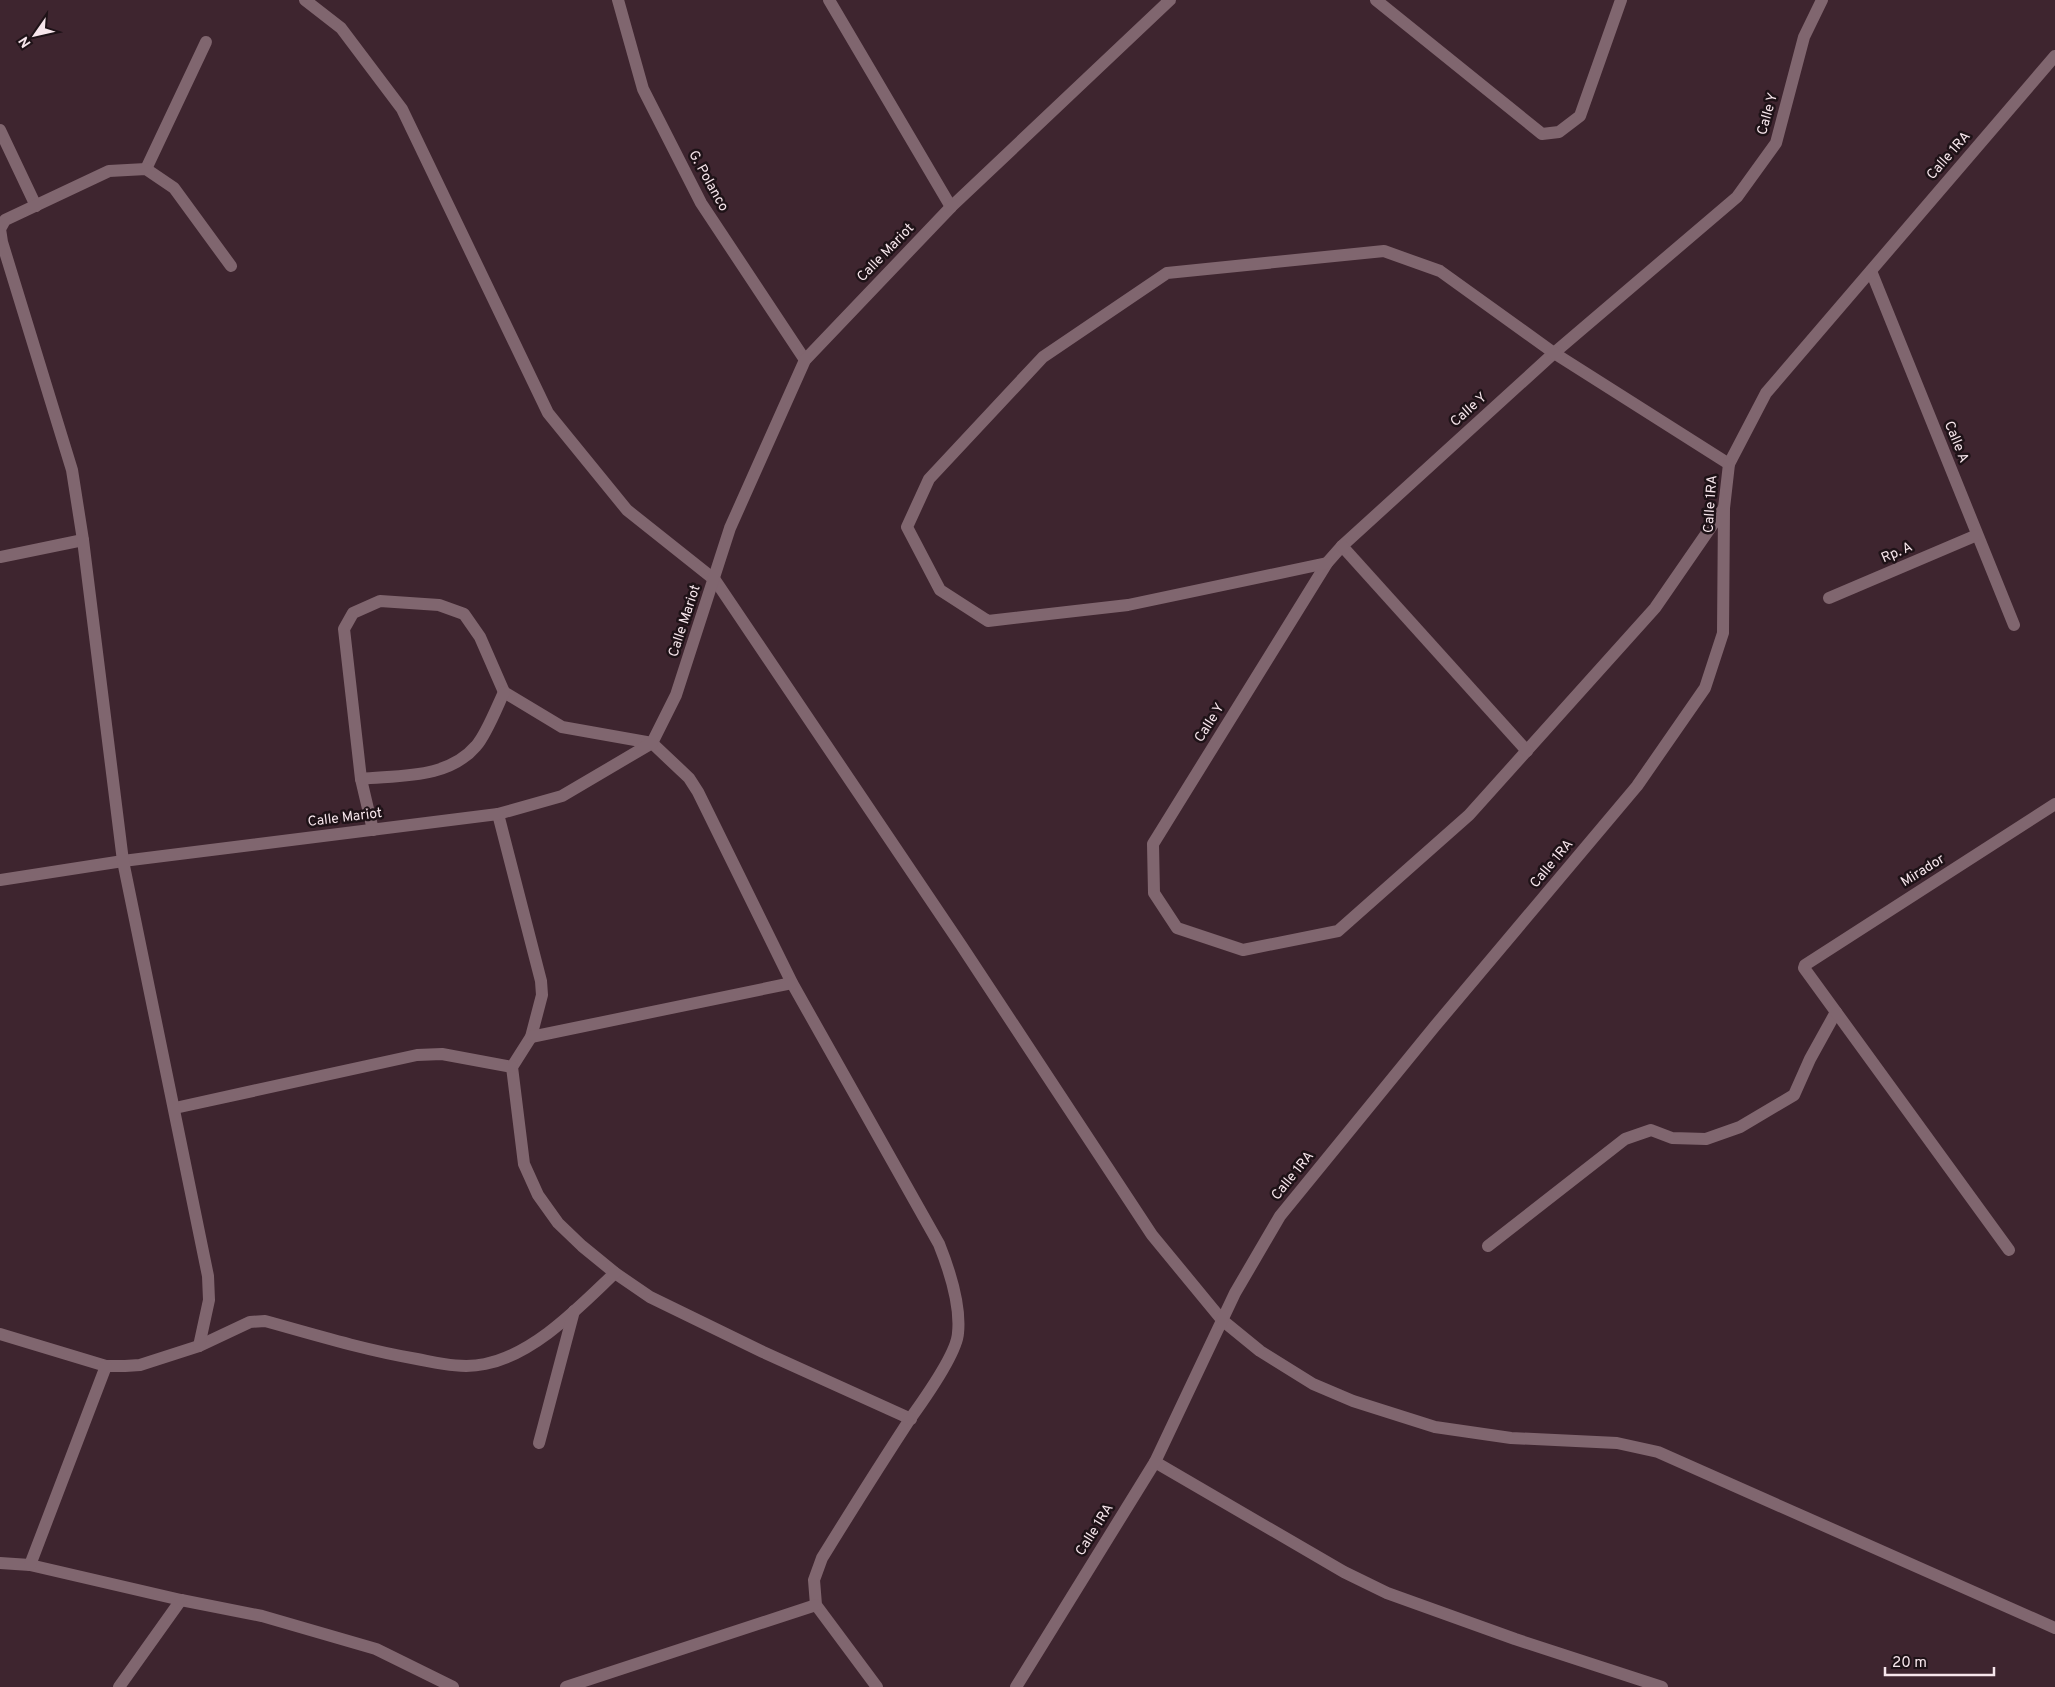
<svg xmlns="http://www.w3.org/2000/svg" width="2055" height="1687" viewBox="0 0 2055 1687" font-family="Overpass,sans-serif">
	<rect width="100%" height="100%" fill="#3e252f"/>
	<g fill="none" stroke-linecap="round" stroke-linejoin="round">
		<g stroke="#80666f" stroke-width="12">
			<polyline points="305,0 341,28 402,109 548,413 627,510 715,580 961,945 1152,1235 1222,1320 1260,1351 1313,1384 1353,1401 1435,1427 1511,1438 1617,1443 1658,1452 2055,1628"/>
			<polyline points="618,0 643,89 701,203 805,360"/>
			<polyline points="829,0 951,207"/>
			<polyline points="1376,0 1542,134 1559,132 1580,116 1621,0"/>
			<polyline points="0,130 36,206"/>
			<polyline points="146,169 206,42"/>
			<polyline points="1871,271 2014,625"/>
			<polyline points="1724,508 1655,608 1469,815 1338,931 1243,950 1177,928 1154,893 1153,844 1327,563 1342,546 1554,353 1737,197 1776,143 1804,37 1822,0"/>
			<polyline points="1342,546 1527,751"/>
			<polyline points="0,557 83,540"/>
			<polyline points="1327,563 1128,605 988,621 940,590 907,527 929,479 1043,357 1167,273 1384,251 1440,271 1554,353 1729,464"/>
			<polyline points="1829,598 1977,535"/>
			<path d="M361,779L344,629L353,613L380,601L439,605L464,614L480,637L504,692L562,727L652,743L689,778L698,792L792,983L939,1244C949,1269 961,1305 958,1333C957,1353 923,1401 910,1419C880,1465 851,1511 822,1558L814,1580L816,1605L877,1687"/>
			<polyline points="498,814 541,981 542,995 531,1037 512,1067 524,1164 538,1195 558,1223 582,1246 615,1273 650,1297 763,1352 911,1419"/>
			<path d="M373,830L361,779C400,775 448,779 476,746C486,735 497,707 504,692"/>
			<polyline points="0,880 123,861 498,814 562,796 652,743 676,695 730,528 805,360 951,207 1170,0"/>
			<polyline points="531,1037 792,983"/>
			<polyline points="175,1108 417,1055 442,1054 512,1067"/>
			<polyline points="1488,1246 1625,1139 1651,1130 1672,1138 1706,1139 1740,1127 1794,1095 1810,1059 1836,1012"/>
			<polyline points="2009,1250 1804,968 1805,965 2055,804"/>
			<path d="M0,1334L106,1366H125L140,1365L199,1346L250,1322L265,1321C315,1335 365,1350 417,1359C439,1363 462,1369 485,1364C535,1354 579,1307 615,1273"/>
			<polyline points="199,1346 209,1300 208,1276 123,861 83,540 72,470 2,242 0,229 5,220 109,171 146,169 174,188 231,266"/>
			<polyline points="539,1443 574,1311"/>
			<polyline points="1155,1462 1344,1572 1387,1593 1515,1639 1662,1687"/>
			<polyline points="0,1563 30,1565 181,1600 262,1616 376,1649 453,1687"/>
			<polyline points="30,1565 106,1366"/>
			<polyline points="119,1687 181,1600"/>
			<polyline points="566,1687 816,1605"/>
			<polyline points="1016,1687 1155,1462 1235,1293 1280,1216 1435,1026 1637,786 1705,688 1723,633 1724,508 1729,464 1766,393 2055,56"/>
		</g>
	</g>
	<g text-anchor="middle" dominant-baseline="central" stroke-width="5" stroke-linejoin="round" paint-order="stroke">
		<g font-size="14" fill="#f7e6ec" stroke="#1e1217">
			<text transform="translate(1768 114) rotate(-74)">Calle Y</text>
			<text transform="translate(1949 156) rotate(-49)">Calle 1RA</text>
			<text transform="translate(708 181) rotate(61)">G. Polanco</text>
			<text transform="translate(886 253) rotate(-46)">Calle Mariot</text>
			<text transform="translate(1469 410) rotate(-42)">Calle Y</text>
			<text transform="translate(1956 442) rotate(68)">Calle A</text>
			<text transform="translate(1711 504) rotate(-86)">Calle 1RA</text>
			<text transform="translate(1897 553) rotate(-23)">Rp. A</text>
			<text transform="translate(685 621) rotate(-72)">Calle Mariot</text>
			<text transform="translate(1210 723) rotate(-58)">Calle Y</text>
			<text transform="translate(345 818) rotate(-7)">Calle Mariot</text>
			<text transform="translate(1552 864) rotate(-50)">Calle 1RA</text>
			<text transform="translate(1923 871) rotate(-32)">Mirador</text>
			<text transform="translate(1293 1176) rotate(-51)">Calle 1RA</text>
			<text transform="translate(1095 1530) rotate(-58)">Calle 1RA</text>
		</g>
	</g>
	<g transform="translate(35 35) rotate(236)" stroke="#1e1217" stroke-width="4" paint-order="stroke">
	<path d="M0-4L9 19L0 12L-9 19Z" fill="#f7e6ec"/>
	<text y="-8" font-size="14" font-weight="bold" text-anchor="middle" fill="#f7e6ec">N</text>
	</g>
	<path d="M1885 1667v8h109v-8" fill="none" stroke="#f7e6ec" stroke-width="2.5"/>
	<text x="1892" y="1667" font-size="15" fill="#f7e6ec" stroke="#1e1217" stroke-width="4" paint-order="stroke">20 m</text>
</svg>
